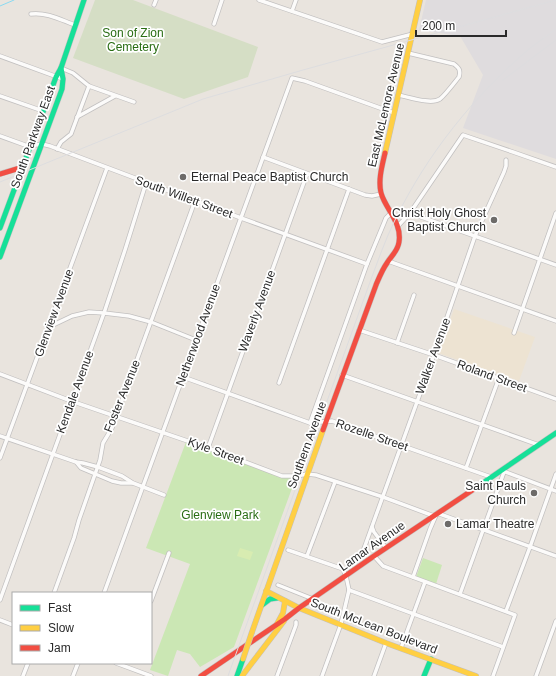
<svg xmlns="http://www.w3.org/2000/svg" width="556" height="676" viewBox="0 0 556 676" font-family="Arial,sans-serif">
	<rect width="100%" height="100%" fill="#e9e4de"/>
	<polygon fill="#dfdcde" points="426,0 556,0 556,159 463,128 483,75 460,36 419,30"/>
	<polygon fill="#ede3d2" points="454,309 535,337 519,381 438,353"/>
	<g fill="#cbe7b4">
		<polygon points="186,442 295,480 234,647 200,667 190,654 177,650 168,676 150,670 190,564 146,548"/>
		<polygon points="423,558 442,565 436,584 416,577"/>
	</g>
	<polygon fill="#d5dec5" points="95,0 133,0 258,47 248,77 184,99 73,58"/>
	<polygon fill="#d8ecb1" points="240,548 253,552 250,560 237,556"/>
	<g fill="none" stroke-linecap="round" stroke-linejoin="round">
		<polyline stroke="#8bdaf1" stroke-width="1" points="0,6 14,0"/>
		<g stroke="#c2c0c0" stroke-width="5">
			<g id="street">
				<polyline points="259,0 382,42 413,34"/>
				<polyline points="154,5 156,0"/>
				<polyline points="292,11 296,0"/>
				<path d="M31,14C47,12 61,20 75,25"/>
				<polyline points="214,24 222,0"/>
				<polyline points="0,56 63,79"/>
				<polyline points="61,68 73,73 89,86"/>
				<path d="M398,95C409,97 431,105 440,99C446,94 454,83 459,77C461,70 459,68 454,64L408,53"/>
				<polyline points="0,96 43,111"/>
				<polyline points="77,117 115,96"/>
				<polyline points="0,136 25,145 30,146 42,144 50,146 241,218 367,264"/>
				<polyline points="57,149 61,142 71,134 89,86 134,102"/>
				<polyline points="263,157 365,195 372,196 381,194"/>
				<polyline points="410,213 556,265"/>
				<polyline points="398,226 410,213 463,135 513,152 556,167"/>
				<polyline points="388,261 556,321"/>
				<polyline points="49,327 72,316 89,312 104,313 129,316 151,322 196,340"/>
				<polyline points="359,330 434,355 556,399"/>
				<polyline points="514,333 556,213"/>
				<polyline points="397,343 414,295"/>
				<polyline points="0,374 71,401 208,448 282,476 297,476 307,474 316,475 383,497 434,516"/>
				<polyline points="342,375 539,445"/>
				<polyline points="183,377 310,423 332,421 491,477"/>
				<polyline points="279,383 349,189"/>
				<polyline points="310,423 367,264 384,223 386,218 391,213"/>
				<polyline points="0,436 76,462 83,463 98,467 122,476 133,483 164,495"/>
				<polyline points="208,448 307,174"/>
				<polyline points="0,458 107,168"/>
				<polyline points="76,462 81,468 112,481 121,483 132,483"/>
				<polyline points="466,468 499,378"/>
				<polyline points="503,471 556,491"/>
				<polyline points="372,527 374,532 386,548"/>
				<polyline points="288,550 343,569 346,576 349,590 341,624 322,676"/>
				<polyline points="362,554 434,355 475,236 504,172 506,166 506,160"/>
				<polyline points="307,556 335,482"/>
				<polyline points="374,556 383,566 515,615 493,676"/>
				<polyline points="413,577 430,529 437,513 556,556"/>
				<polyline points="278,585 313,599"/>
				<polyline points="349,590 503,647"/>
				<polyline points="54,593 74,538 79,520 100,460 103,443 112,428 195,201"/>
				<polyline points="104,593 292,78 305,81 394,113"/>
				<polyline points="460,594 504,472"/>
				<polyline points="0,600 104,313 125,250 146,183"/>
				<polyline points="151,601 169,553"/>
				<polyline points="506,611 530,547 556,474"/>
				<polyline points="0,620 13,625"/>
				<polyline points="401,648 425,582"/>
				<polyline points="116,663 151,676"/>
				<polyline points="23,676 28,663"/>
				<polyline points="73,676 78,663"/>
				<polyline points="277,676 296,625 296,622"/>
				<polyline points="374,676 386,643"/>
				<polyline points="536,676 556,621"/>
			</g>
		</g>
		<g stroke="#c2c0c0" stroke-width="6">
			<g id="fast">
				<polyline points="0,228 56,77 61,68 84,0"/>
				<polyline points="0,257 62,89 63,79 61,68"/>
				<polyline points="477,487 556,433"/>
				<polyline points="262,605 270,599 277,598"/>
				<polyline points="237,676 243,659"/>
				<polyline points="424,676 431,659"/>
			</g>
		</g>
		<g stroke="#c2c0c0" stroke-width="6">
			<g id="slow">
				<polyline points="385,153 420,0"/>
				<polyline points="266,591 299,608 386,643 476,676"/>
				<polyline points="277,624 283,613 285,601"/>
				<polyline points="252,632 323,430"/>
				<polyline points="242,676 284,621"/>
			</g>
		</g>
		<g stroke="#c2c0c0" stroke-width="6">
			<g id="jam">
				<polyline points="0,174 23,167"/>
				<path d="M323,430L376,285C379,278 382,270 387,263C391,256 398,251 399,242C402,222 386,210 381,193C378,180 382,166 385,153"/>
				<polyline points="201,676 285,619 299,608 374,556 477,487"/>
			</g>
		</g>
		<use href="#street" stroke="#fcfbfa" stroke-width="3.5"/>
		<use href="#fast" stroke="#16e098" stroke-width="5"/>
		<use href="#slow" stroke="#ffcf43" stroke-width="5"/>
		<use href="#jam" stroke="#f24e42" stroke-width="5"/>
		<g stroke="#dddddf" stroke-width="1">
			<polyline points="503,80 556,40"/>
			<polyline points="0,182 203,99 303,70 556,0"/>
			<path d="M228,676L370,282C378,261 385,240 395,220C427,154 474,96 529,49C538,42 547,36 556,29"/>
		</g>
		<g stroke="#c2c0c0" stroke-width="6" stroke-linecap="butt">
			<polyline id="slow-bridge" points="243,659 252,632"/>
		</g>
		<use href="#slow-bridge" stroke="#ffcf43" stroke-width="5"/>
	</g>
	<g fill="#6d6b69" stroke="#fff" stroke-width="1.5">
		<circle cx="183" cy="177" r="4"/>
		<circle cx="494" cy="220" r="4"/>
		<circle cx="534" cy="493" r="4"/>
		<circle cx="448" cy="524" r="4"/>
	</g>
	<g text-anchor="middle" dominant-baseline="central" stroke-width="3.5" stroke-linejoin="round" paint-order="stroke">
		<g font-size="12" fill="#296d13" stroke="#fff">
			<text x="133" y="33">Son of Zion<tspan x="133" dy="14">Cemetery</tspan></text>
			<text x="220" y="515">Glenview Park</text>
		</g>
		<g font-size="12" fill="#2a2a2a" stroke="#fff">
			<text transform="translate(386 105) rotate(-77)">East McLemore Avenue</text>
			<text transform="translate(33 137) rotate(-70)">South Parkway East</text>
			<text transform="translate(184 197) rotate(20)">South Willett Street</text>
			<text transform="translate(257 311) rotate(-70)">Waverly Avenue</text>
			<text transform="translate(54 313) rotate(-70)">Glenview Avenue</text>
			<text transform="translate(198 335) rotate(-70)">Netherwood Avenue</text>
			<text transform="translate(433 356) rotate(-70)">Walker Avenue</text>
			<text transform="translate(492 376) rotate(20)">Roland Street</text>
			<text transform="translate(75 392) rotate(-70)">Kendale Avenue</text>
			<text transform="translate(122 396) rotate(-68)">Foster Avenue</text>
			<text transform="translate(372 435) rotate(19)">Rozelle Street</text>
			<text transform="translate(307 445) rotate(-70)">Southern Avenue</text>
			<text transform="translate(216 451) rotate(20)">Kyle Street</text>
			<text transform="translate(372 546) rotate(-35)">Lamar Avenue</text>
			<text transform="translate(374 626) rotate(21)">South McLean Boulevard</text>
		</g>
		<g font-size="12" fill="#2a2a2a" stroke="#fff" text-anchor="start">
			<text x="191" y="177">Eternal Peace Baptist Church</text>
			<text x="486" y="213" text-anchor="end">Christ Holy Ghost<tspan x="486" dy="14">Baptist Church</tspan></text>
			<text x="526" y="486" text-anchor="end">Saint Pauls<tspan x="526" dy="14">Church</tspan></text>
			<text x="456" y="524">Lamar Theatre</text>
		</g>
	</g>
	<rect x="12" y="592" width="140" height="72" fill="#ffffff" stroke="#aaaaaa"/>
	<rect x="20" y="605" width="20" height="6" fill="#16e098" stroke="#aaaaaa"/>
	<text x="48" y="612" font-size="12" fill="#2a2a2a">Fast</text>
	<rect x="20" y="625" width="20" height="6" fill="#ffcf43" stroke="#aaaaaa"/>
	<text x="48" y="632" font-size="12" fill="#2a2a2a">Slow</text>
	<rect x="20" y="645" width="20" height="6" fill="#f24e42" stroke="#aaaaaa"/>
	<text x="48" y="652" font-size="12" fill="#2a2a2a">Jam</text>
	<path d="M416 30v6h90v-6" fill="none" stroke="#2a2a2a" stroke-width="2"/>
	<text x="422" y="30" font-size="12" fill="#2a2a2a" stroke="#ffffff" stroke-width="3" paint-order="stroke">200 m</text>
</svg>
